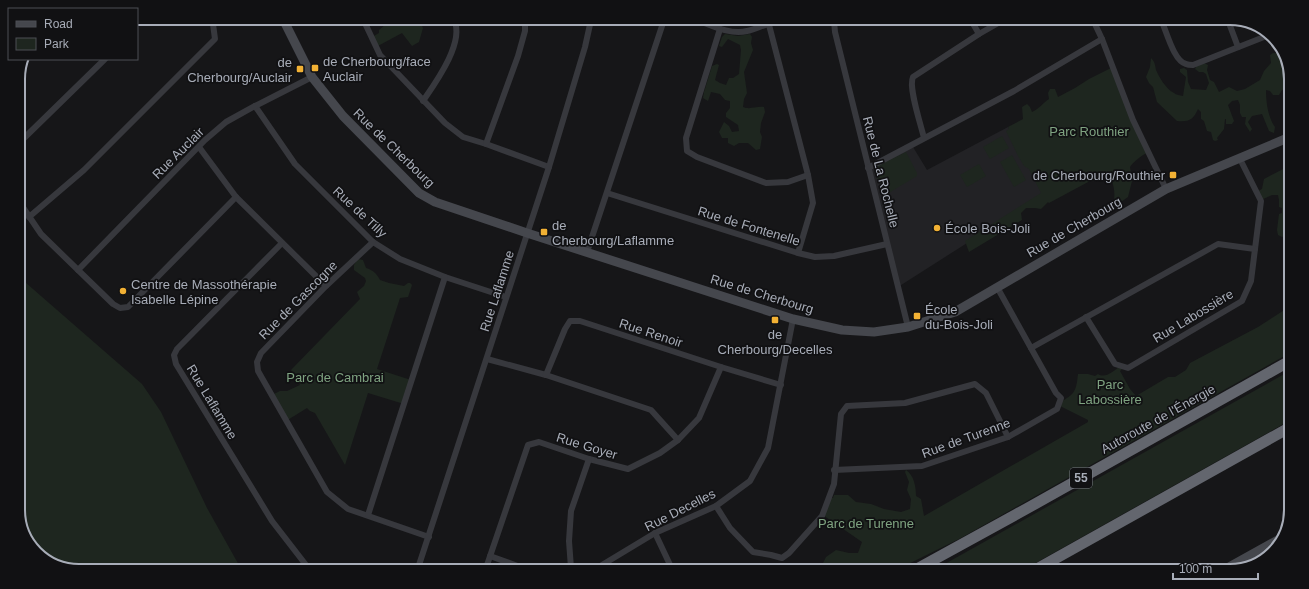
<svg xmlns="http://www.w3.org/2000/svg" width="1309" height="589" viewBox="0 0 1309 589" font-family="Helvetica,sans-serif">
	<rect width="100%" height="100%" fill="#161618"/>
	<polygon fill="#222225" points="1008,127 1044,194 898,287 868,168 913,147 927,170"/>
	<g fill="#1e261f">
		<polygon points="384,19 391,19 393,26 397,24 394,19 419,19 423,28 419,42 412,46 402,33 376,47 372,37 379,33 379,30 385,25"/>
		<path d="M725,34L738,36L750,34L752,37L751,43L753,50L744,72L747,93L744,99L743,107C750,110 756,106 764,107L765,112L761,123L760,132L762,137L760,149L756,150L748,143H739L734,146L728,143V138H722L719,132L724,122L729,126L732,132L739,131L738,125L726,117V113L730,108V101L725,100L720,94L711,92L708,101L703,98L704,92L712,66L717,64L719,65L715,80L720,83L726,85L729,78H733L739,74L741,50L740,45L728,39L722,47L719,46L722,37Z"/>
		<path d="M1273,53C1277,53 1282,54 1285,57C1292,66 1291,90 1291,102L1285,97L1286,89L1282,90L1279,95H1273L1270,91L1266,90C1266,103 1268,117 1275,127L1274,133L1269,131L1262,114L1252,116L1248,122L1252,129L1250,132L1245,124L1246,117H1242L1240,113V105L1238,100L1232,101L1228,105L1234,121L1232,124H1226V119H1225L1224,129L1217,138L1218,140L1215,141L1213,140L1211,132L1207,131L1204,121L1201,119V112L1198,109C1193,120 1189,122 1177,121L1157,102L1153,87L1149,83L1146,77L1150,67L1151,58C1155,62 1155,65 1156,70C1159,77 1166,89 1174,93C1176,95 1180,95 1183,96L1186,77L1180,72V69L1184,68L1187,70L1188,82L1191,89L1206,90L1209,83L1206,74L1203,72H1199L1195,69L1197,65L1204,63L1208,65L1207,70L1210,80L1214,82L1219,92L1229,87L1237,91L1245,89L1260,80L1264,71L1271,63L1270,55Z"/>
		<path d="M1113,67L1147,153C1142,155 1133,162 1130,167L1132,181L1128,197L1118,204L1114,200C1115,191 1114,184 1109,176C1102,176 1098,180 1090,181L1049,203L1048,202L1041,209L1035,208H1026L1021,213L1022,220L969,252L965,241L1041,193L1029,169L1024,166L1018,156L1006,131L1009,129L1008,127L1023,119L1022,107L1027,104L1030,107L1032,112C1039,109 1043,103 1049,99L1048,93L1050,89H1055L1058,97L1075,88L1089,79Z"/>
		<polygon points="1002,136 1009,148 990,159 983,147"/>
		<path d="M906,152L917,173V176L887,194C885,187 885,181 877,179L874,167Z"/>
		<polygon points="1012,155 1026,180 1014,187 1000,162"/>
		<polygon points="979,164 986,176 967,187 960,175"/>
		<polygon points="1287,167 1290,169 1289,240 1288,234 1282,237 1278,235 1277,230 1279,214 1282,213 1282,208 1279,207 1279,200 1278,195 1272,195 1261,200 1256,192 1262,189 1264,179"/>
		<path d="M358,259L363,260L366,268C373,270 377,274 380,280L389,283L404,286L408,283H410L412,285L408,297L400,298L377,369L411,380L404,404L368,393L345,465L315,413L310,411L307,408L286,421L274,394L280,391H287L300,385L291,370L360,299L357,292L364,286L366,281L365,278L354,270V265Z"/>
		<polygon points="18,276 142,384 161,412 207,508 240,567 55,566 28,544 18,514"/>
		<path d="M1289,307L1288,354L959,539L896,570L817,569L821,567L826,557L836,550L849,553H858L862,542L823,515L829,498H833L834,495H848L856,502L871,504L884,509L901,512L910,509L911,499L907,490L909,482L905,472L906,470C914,475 916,487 916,496L921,499L924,516L1088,422V420L1058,405C1062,400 1067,399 1071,395C1077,390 1077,381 1078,374H1088L1095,376L1098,374C1105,379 1114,371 1120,366L1124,367L1120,371L1130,389L1136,396L1168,377H1175L1186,370L1190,363L1258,327Z"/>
		<polygon points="1288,372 1287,422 1023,570 934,570"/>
	</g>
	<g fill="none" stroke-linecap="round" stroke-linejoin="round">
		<g stroke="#37383d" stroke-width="6">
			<polyline points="363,19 380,55 445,123 463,137 486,144 549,167"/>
			<path d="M697,20C713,26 730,35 747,31C754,30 761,26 768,24"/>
			<polyline points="768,21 808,175 813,203 798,253"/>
			<polyline points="834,21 835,32 908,327"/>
			<polyline points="972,22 979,34"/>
			<polyline points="1094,22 1102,39 1133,120 1166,189"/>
			<path d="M1162,22C1167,33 1174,61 1186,64C1188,65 1191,65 1193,65L1269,35"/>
			<polyline points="1229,23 1238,47"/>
			<polyline points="720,29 686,138 687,151 697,157 766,183 788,182 808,175"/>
			<path d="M423,101C436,82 465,42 454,20"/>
			<polyline points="255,106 295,164 373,242 400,259 445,277 506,297"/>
			<path d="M924,138C921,125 908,87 913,77L979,34L1000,22"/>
			<polyline points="18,144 105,59"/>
			<polyline points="486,144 518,56 525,31 525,20"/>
			<polyline points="199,147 236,197 326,286"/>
			<polyline points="868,168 1014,91 1102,39"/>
			<polyline points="607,193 798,253 815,257 834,256 887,244"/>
			<polyline points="18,200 41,234 113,304 120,308 128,307 236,197"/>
			<polyline points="29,217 84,170 215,39 213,24 210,19"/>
			<polyline points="373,242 326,286 261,353 257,362 258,371 327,492 348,509 429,537"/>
			<polyline points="282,243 177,349 174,355 176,364 272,521 306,565 309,567"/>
			<polyline points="587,252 664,20"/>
			<polyline points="78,270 205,140 226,122 255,106 312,77"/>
			<polyline points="1086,317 1115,364 1128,368 1242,301 1251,281 1261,201 1240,159"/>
			<polyline points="1031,348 1218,244 1255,249"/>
			<polyline points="487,359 546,375 651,410 678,440"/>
			<polyline points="546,375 565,329 570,321 580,321 721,367 781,385"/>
			<polyline points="834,470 922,466 1008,437 1057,409 1061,398 1056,393 997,287"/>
			<polyline points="716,506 730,528 753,552 771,555 782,558 789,553 822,516 834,484 841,414 847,406 905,403 975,384 986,393 1008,437"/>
			<polyline points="368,515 445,277"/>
			<polyline points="655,533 672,569"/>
			<polyline points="490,556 523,568"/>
			<polyline points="418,568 549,167 585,47 591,20"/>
			<polyline points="486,568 528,445 539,442 589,459 628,469 660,453 678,440 699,418 721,367"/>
			<polyline points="571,568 569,541 571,511 589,459"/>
			<polyline points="597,568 655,533 716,506 750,481 768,448 793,319"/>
		</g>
		<g stroke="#45474d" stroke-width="9">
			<polyline points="283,19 312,77 343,116 419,193 435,202 527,233 793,319 842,330 874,332 908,327 955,312 1166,189 1290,137"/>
			<polyline points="1222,571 1285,536"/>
		</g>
		<g stroke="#63666e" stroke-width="11">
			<polyline points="915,570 1026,509 1288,362"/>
			<polyline points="1035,570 1287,429"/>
		</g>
	</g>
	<g fill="#f2b134" stroke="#111113" stroke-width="1.5">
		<rect x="311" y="64" width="8" height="8" rx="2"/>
		<rect x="296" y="65" width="8" height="8" rx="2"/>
		<rect x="1169" y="171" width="8" height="8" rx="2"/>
		<circle cx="937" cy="228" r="4"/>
		<rect x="540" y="228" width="8" height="8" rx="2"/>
		<circle cx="123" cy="291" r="4"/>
		<rect x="913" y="312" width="8" height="8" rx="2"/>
		<rect x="771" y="316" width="8" height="8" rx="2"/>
	</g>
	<g text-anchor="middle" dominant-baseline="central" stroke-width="3.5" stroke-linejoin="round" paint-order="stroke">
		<rect fill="#111113" stroke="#7b7e86" stroke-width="1" x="1070" y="468" width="22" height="20" rx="3"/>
		<g font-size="12" font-weight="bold" fill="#a8adb8">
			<text x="1081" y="478">55</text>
		</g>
		<g font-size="13" fill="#a8adb8" stroke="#111113" text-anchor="start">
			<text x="323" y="61">de Cherbourg/face<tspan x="323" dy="15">Auclair</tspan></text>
			<text x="292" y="62" text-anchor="end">de<tspan x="292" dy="15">Cherbourg/Auclair</tspan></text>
			<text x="1165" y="175" text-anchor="end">de Cherbourg/Routhier</text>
			<text x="552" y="225">de<tspan x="552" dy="15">Cherbourg/Laflamme</tspan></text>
			<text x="945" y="228">École Bois-Joli</text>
			<text x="131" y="284">Centre de Massothérapie<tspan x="131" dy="15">Isabelle Lépine</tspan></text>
			<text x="925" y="309">École<tspan x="925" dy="15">du-Bois-Joli</tspan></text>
			<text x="775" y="334" text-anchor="middle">de<tspan x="775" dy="15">Cherbourg/Decelles</tspan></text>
		</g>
		<g font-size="13" fill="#7fa381" stroke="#111113">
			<text x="1089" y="131">Parc Routhier</text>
			<text x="335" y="377">Parc de Cambrai</text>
			<text x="1110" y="384">Parc<tspan x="1110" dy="15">Labossière</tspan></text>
			<text x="866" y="523">Parc de Turenne</text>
		</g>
		<g font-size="13" fill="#a8adb8" stroke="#111113">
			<text transform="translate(394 148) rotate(44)">Rue de Cherbourg</text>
			<text transform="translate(178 153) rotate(-45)">Rue Auclair</text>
			<text transform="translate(881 172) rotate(76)">Rue de La Rochelle</text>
			<text transform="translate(360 212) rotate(43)">Rue de Tilly</text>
			<text transform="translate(749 226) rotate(17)">Rue de Fontenelle</text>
			<text transform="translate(1074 227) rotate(-30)">Rue de Cherbourg</text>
			<text transform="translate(497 291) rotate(-72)">Rue Laflamme</text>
			<text transform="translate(762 294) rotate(17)">Rue de Cherbourg</text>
			<text transform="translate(298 300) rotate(-45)">Rue de Gascogne</text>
			<text transform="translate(1193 316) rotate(-31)">Rue Labossière</text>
			<text transform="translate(651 333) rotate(18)">Rue Renoir</text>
			<text transform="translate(212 402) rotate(59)">Rue Laflamme</text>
			<text transform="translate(1158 419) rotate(-29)">Autoroute de l'Énergie</text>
			<text transform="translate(966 438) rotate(-20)">Rue de Turenne</text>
			<text transform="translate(587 446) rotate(17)">Rue Goyer</text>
			<text transform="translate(680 510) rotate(-27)">Rue Decelles</text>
		</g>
	</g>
	<path d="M0 0H1309V589H0ZM79 25H1230A54 54 0 0 1 1284 79V510A54 54 0 0 1 1230 564H79A54 54 0 0 1 25 510V79A54 54 0 0 1 79 25Z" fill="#111113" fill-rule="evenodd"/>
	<path fill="none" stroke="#a8adb8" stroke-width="2" d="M79 25H1230A54 54 0 0 1 1284 79V510A54 54 0 0 1 1230 564H79A54 54 0 0 1 25 510V79A54 54 0 0 1 79 25Z"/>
	<rect x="8" y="8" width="130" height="52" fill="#111113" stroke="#4d4f55"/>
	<rect x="16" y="21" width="20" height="6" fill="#45474d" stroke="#4d4f55"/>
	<text x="44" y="28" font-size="12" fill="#a8adb8">Road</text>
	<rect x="16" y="38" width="20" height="12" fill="#1e261f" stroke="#4d4f55"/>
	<text x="44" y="48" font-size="12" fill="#a8adb8">Park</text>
	<path d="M1173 573v6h85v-6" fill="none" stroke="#a8adb8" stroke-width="2"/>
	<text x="1179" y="573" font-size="12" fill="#a8adb8" stroke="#111113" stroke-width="3" paint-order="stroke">100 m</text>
</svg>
